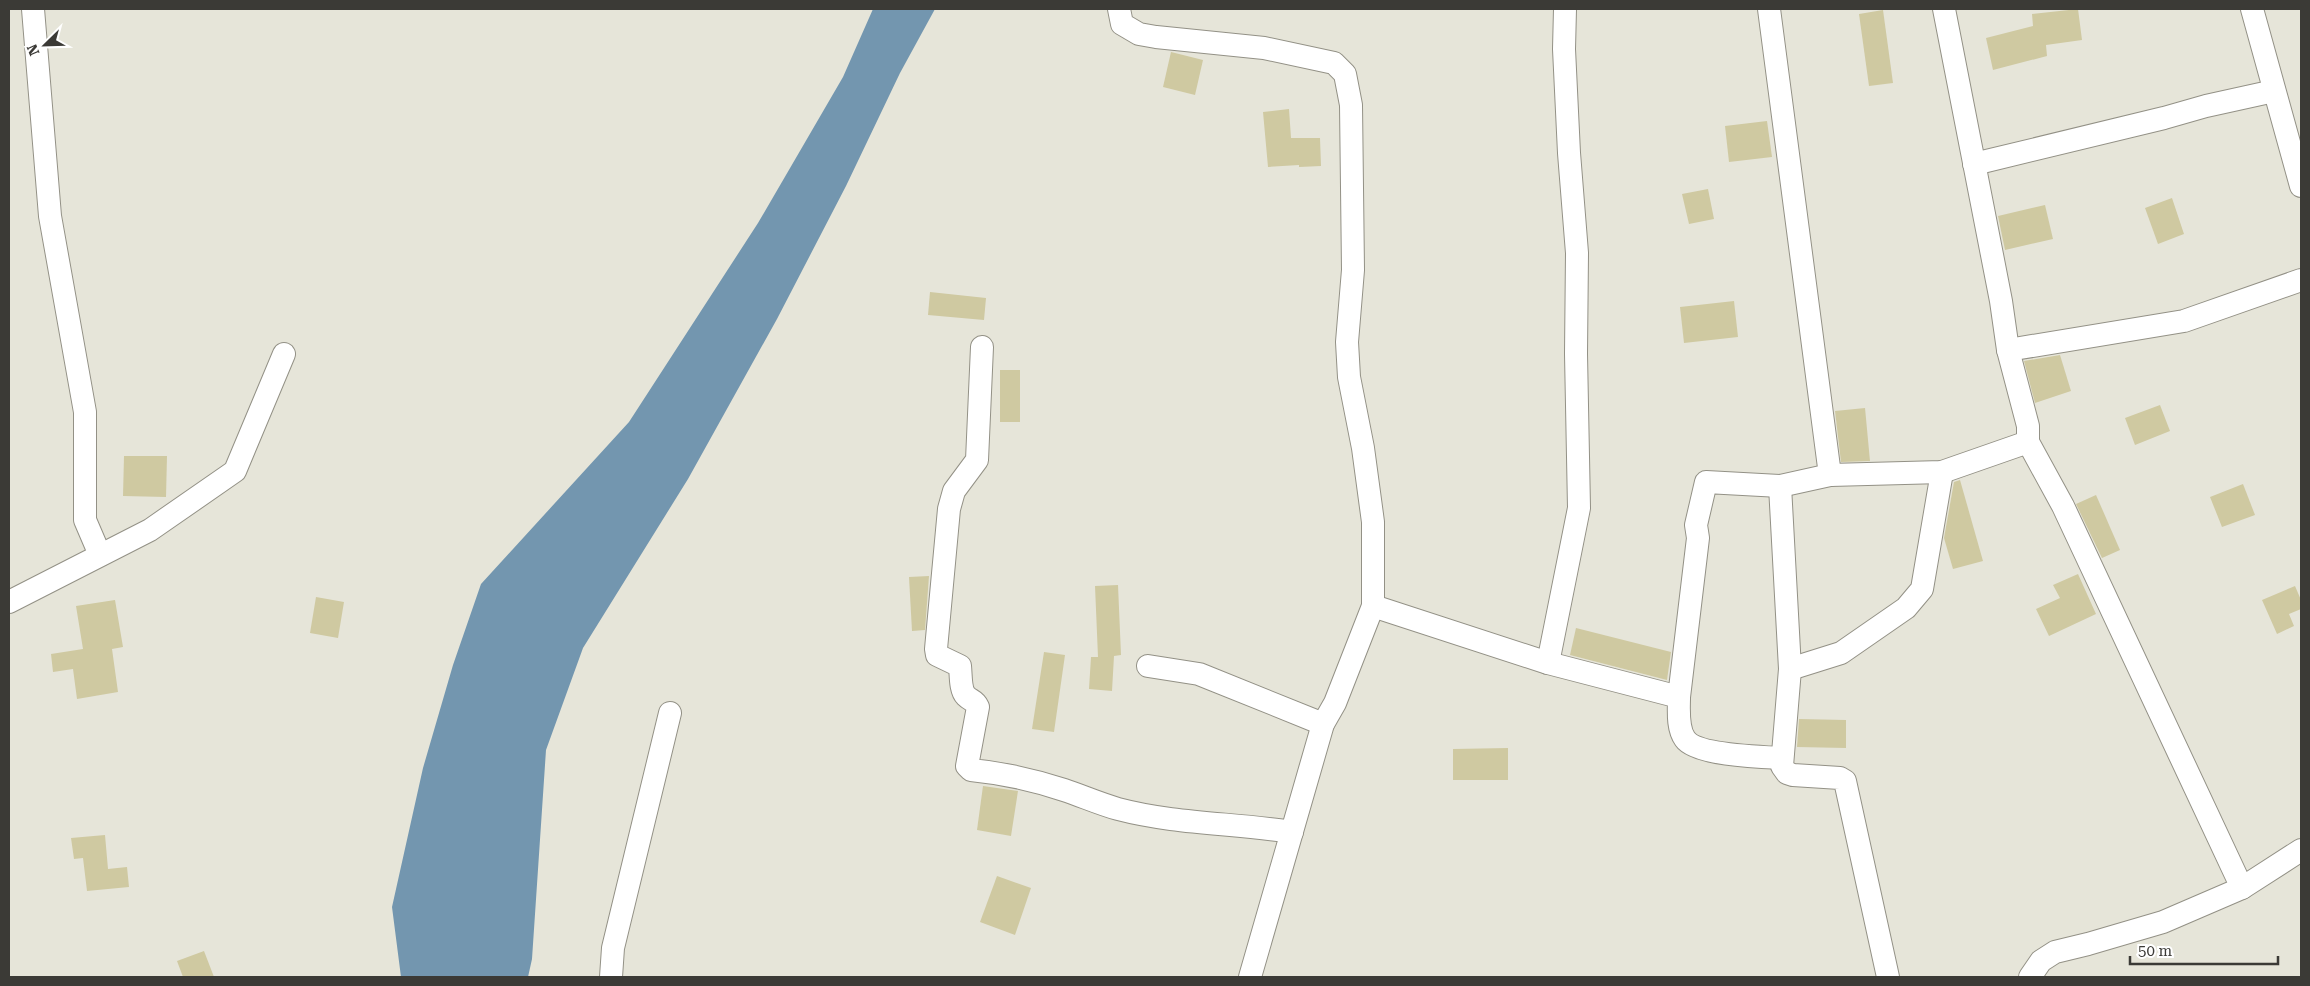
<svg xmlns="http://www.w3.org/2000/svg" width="2310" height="986" viewBox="0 0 2310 986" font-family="'Roboto Serif',serif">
	<rect width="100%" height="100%" fill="#e6e5d9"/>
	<polygon fill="#7396af" points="873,9 935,9 900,73 846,186 777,319 688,479 583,648 546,750 532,959 528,977 401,977 392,907 423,768 453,665 481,584 629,422 758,223 843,77"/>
	<g fill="#cfc9a1">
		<polygon points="2078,9 2082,40 2046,45 2047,56 1993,70 1986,38 2033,26 2032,14"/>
		<polygon points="1883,10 1893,83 1869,86 1859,14"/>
		<polygon points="1171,52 1203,60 1195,95 1163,87"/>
		<polygon points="1289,109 1291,138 1320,138 1321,166 1299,167 1299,165 1268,167 1263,112"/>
		<polygon points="1767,121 1772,157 1729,162 1725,126"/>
		<polygon points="1708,189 1714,219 1689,224 1682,194"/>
		<polygon points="2172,198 2184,234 2158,244 2145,208"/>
		<polygon points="2045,205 2053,239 2005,250 1998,216"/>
		<polygon points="930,292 986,298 984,320 928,315"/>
		<polygon points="1734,301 1738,337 1684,343 1680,307"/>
		<polygon points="2060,355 2071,391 2035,403 2024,361"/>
		<rect x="1000" y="370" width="20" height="52"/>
		<polygon points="2160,405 2170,431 2135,445 2125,418"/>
		<polygon points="1865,408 1870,461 1841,462 1835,411"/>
		<polygon points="124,456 167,456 166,497 123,496"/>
		<polygon points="1960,480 1983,561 1953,569 1944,538 1954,482"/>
		<polygon points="2243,484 2255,515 2222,527 2210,497"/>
		<polygon points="2096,495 2120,550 2102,558 2076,504"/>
		<polygon points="2078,574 2096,614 2049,636 2036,609 2060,598 2053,585"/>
		<polygon points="929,576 925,630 912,631 909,577"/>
		<polygon points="1118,585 1121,655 1114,656 1112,691 1089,689 1091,657 1098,657 1095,586"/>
		<polygon points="2295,586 2301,600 2301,609 2289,614 2294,626 2277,634 2262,600"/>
		<polygon points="316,597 344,602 338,638 310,633"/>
		<polygon points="115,600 123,647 112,649 118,692 77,699 73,669 53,672 51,654 83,649 76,606"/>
		<polygon points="1576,628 1671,652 1667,680 1570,655"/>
		<polygon points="1044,652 1065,655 1054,732 1032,729"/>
		<polygon points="1799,719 1846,720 1846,748 1797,747"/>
		<polygon points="1508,748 1508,780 1453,780 1453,749"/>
		<polygon points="983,786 1018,791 1011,836 977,830"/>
		<polygon points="105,835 108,869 127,867 129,887 87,891 83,858 74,859 71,838"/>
		<polygon points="997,876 1031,888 1015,935 980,922"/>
		<polygon points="204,951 214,977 183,977 177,961"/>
	</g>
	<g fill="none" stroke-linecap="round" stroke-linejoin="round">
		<g stroke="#939186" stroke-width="24">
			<g id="minor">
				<polyline points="33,9 50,216 85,412 85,520 100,555"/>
				<path d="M1119,9L1122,24L1139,34L1156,37L1264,48L1334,63L1345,74L1351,105L1353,270L1347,342L1349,377L1363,448L1373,522V606L1548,663L1679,697C1679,710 1677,728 1685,739C1696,755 1762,757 1782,758"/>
				<polyline points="1769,9 1830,475"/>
				<polyline points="1944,9 2001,301 2008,350 2028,426 2028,442 2063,506 2242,888"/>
				<polyline points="2252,9 2301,186"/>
				<polyline points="1974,164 2164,118 2206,106 2274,91"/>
				<path d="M982,347L977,460L954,491L949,509L936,649L937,655L960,666C961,675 960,690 966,696C971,701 975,700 978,707L967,766L971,770C1002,773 1034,780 1064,790C1082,796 1100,804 1118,809C1175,824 1234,823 1292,832"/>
				<polyline points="2008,350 2184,321 2301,280"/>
				<polyline points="1780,486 1790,669 1782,766 1787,773 1793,775 1840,778 1845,781 1888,977"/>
				<polyline points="9,602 150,530 235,471 284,354"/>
				<polyline points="1548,663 1579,508 1576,354 1577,253 1569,153 1564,49 1565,9"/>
				<polyline points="1148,666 1199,674 1323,724"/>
				<polyline points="1790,669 1841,653 1906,608 1922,589 1942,472"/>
				<polyline points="1679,697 1698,538 1696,525 1706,482 1780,486 1830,475 1942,472 2028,442"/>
				<polyline points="611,977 613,948 670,713"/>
				<polyline points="1250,977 1323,724 1335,703 1373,606"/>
				<polyline points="2030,977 2041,961 2055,952 2088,944 2163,922 2242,888 2301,850"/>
			</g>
		</g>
		<use href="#minor" stroke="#fff" stroke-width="22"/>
	</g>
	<rect width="2310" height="986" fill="none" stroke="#3b3a36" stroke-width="20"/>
	<g transform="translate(45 45) rotate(247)" stroke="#ffffff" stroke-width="4" paint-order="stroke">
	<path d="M0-4L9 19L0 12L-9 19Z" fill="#3b3a36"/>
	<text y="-8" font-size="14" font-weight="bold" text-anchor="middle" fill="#3b3a36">N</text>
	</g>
	<path d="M2130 956v8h148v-8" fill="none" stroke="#3b3a36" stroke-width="2.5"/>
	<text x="2138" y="956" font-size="15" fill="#3b3a36" stroke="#ffffff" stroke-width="4" paint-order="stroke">50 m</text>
</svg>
